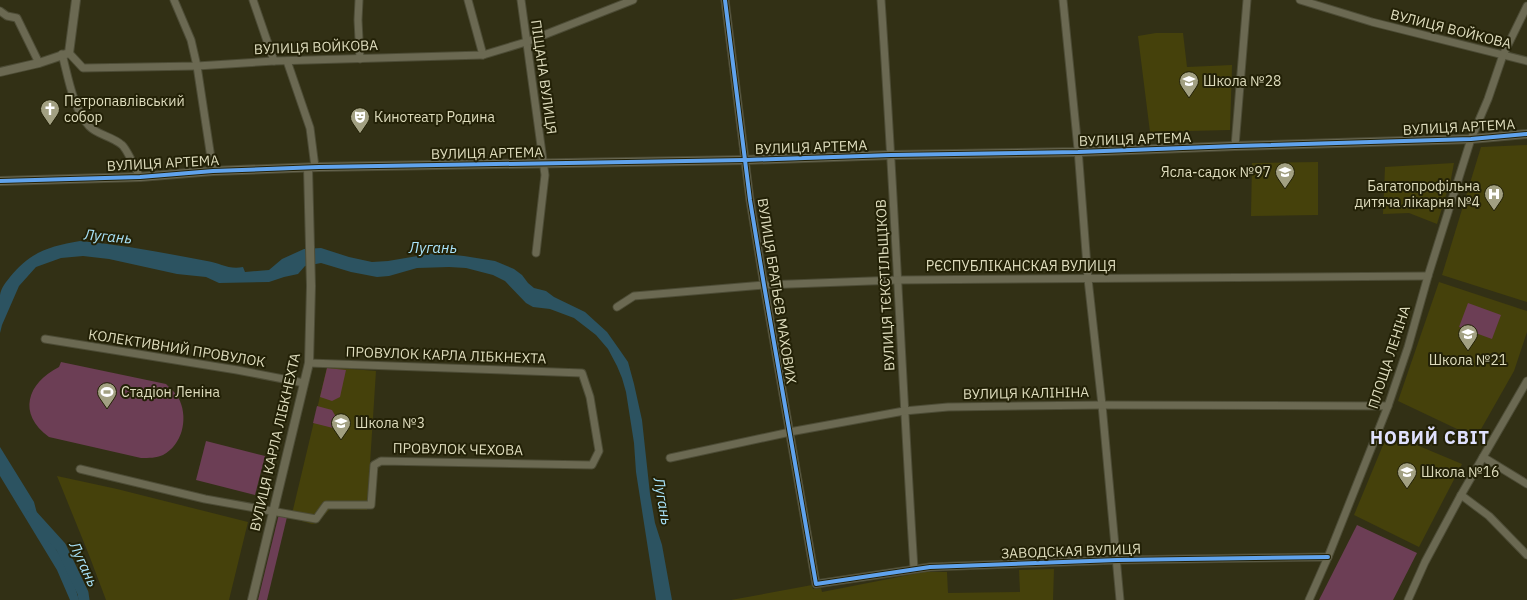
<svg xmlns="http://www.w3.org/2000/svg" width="1527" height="600" viewBox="0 0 1527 600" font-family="'IBM Plex Sans',sans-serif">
	<rect width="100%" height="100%" fill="#323015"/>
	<g fill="#45410b">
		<polygon points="1156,33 1183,33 1187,67 1232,65 1230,130 1150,132 1138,36"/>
		<polygon points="1527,145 1527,302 1442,275 1481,147"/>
		<polygon points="1318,162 1318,215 1251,216 1252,163"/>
		<polygon points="1454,163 1451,179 1437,224 1409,213 1383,214 1385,167"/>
		<polygon points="1439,282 1527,311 1527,332 1514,371 1476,438 1398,401"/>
		<polygon points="327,367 376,371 367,510 330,509 317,523 312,524 291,518"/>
		<polygon points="1388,433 1462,464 1419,547 1354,515"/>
		<polygon points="57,476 117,489 248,522 229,600 106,600 89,555"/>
		<polygon points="1054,569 1053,600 731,600 812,585 813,589 821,588 822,592 924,572 947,572 948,593 1020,592 1019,570"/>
	</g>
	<g fill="#6c3e55">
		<polygon points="1468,303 1501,315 1492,339 1459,327"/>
		<path d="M61,362L166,384C171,389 177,394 180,401C188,420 182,445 163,455C156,458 149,458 141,458L49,437C17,414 27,383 59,367Z"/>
		<polygon points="327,368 346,370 340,397 332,401 320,397"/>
		<polygon points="317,406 332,410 336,417 333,428 313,423"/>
		<polygon points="206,441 265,456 255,495 196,480"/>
		<polygon points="279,514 287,517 267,600 258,600"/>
		<polygon points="1357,525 1417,553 1393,600 1319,600"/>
	</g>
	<g fill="#2c5361">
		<path d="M80,241C123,245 165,253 207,261C220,263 229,270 243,267L245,272L269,270L282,259L304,249L321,248L349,257L372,262L388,261L435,253L464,256L495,261L514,269L522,275L528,283L534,288L546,291L554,297L585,312L607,332L619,349L628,362L634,384L642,420L650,494L655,523L662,545L672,600H656L636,472L634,443L626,392L622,378L617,366L608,349L596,335L574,318L550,309L533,307L526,303L505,281L493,275L466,268L449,267L417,268L389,276L377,277L351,272L321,263L305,266L298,274L284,277L269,282L219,283L206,277L177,274L109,259L83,256L61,258L36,267L19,286L2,325L0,333C0,321 0,307 0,295C1,288 6,282 10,277C30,252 50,246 80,241Z"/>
		<polygon points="0,447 34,502 39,521 71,574 79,600 70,600 57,570 0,476"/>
	</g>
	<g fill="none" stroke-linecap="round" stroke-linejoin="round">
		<polyline stroke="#2c5361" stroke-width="11" points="32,515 61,547 83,593 84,600"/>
		<g stroke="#4d4c36" stroke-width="9">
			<g id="minor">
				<polyline points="174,0 191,40 197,66 213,171"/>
				<polyline points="253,0 274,61"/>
				<polyline points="359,0 358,20 360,59"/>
				<polyline points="468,0 483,55"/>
				<polyline points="521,0 545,175 536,253"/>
				<polyline points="725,0 750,200 764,285 816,584 930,567 1117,560 1328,557"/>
				<path d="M881,0C894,189 902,379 914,569"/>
				<polyline points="1063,0 1078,149 1088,279 1102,405 1120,600"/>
				<polyline points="1300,0 1372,22 1527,61"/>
				<polyline points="0,11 7,16 17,18 39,63"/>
				<polyline points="69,53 83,68 197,66 274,61 483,55 526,42 633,0"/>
				<path d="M62,54C68,76 73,109 89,126C97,135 112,136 122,145C127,149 136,170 140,177"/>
				<polyline points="287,61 310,128 315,167"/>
				<polyline points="1235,146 1247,0"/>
				<polyline points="617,307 634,296 764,285 897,280 1428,276"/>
				<polyline points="45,339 237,370 304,383"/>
				<polyline points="1483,457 1527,484"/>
				<polyline points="670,458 795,431 904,411 948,407 1102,405 1388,406"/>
				<polyline points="80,469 205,499 316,519 326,505 371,505 374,465 381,461 592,465 599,451 590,397 582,373 309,363"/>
				<polyline points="1461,495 1489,516 1527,555"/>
				<polyline points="1309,600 1328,557 1388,406 1408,347 1428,276 1471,139 1488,99 1503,55 1527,6"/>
				<polyline points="1408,600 1425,562 1461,495 1527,381"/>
			</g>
		</g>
		<g stroke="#4d4c36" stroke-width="10">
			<g id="tertiary">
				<polyline points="0,72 39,63 69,53 76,0"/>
				<polyline points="0,181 140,177 213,171 319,167 745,160 891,155 1078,152 1235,146 1471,139 1527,134"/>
				<polyline points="252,600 309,363 311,286 308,168"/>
			</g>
		</g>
		<use href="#minor" stroke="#6b6952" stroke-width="7"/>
		<use href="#tertiary" stroke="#6b6952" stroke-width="8"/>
		<g stroke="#232107" stroke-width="6">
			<g id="cycleway">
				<polyline points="725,0 750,200 764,285 816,584 930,567 1117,560 1328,557"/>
				<polyline points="0,181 140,177 213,171 319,167 745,160 891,155 1078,152 1235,146 1471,139 1527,134"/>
			</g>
		</g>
		<use href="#cycleway" stroke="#60a3ed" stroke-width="4"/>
	</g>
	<defs>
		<g id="school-pin" transform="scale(1)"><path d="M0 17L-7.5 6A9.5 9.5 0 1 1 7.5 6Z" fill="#a2a082" stroke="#232107"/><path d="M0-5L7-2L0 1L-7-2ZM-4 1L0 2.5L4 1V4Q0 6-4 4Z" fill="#fff"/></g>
		<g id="church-pin" transform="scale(1)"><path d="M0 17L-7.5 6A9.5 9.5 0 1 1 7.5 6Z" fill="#a2a082" stroke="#232107"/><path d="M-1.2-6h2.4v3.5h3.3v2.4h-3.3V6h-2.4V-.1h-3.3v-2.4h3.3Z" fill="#fff"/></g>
		<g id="theatre-pin" transform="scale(1)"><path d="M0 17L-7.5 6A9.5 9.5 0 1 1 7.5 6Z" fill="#a2a082" stroke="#232107"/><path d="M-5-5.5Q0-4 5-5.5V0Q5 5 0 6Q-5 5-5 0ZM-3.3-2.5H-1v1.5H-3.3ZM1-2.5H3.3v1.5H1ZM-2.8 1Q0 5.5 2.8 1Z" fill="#fff"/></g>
		<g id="hospital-pin" transform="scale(1)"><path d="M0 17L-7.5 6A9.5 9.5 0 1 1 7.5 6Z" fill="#a2a082" stroke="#232107"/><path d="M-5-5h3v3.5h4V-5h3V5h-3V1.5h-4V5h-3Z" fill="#fff"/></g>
		<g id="stadium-pin" transform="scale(1)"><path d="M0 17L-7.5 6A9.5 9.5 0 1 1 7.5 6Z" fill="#a2a082" stroke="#232107"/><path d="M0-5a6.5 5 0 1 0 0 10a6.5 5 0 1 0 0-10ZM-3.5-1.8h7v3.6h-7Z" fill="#fff"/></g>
	</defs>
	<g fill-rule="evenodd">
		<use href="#school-pin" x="1189" y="81"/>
		<use href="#church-pin" x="50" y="109"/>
		<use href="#theatre-pin" x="360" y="117"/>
		<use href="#school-pin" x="1285" y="172"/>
		<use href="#hospital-pin" x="1494" y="194"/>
		<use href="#school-pin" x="1468" y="334"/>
		<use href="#stadium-pin" x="107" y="392"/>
		<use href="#school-pin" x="341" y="423"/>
		<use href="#school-pin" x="1407" y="472"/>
	</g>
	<g text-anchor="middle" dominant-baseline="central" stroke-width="4" stroke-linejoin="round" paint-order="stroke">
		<g font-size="14" fill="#dedcbd" stroke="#232107">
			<text transform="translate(1451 29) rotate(14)">ВУЛИЦЯ ВОЙКОВА</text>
			<text transform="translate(316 47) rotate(-2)">ВУЛИЦЯ ВОЙКОВА</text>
			<text transform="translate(544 77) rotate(82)">ПІЩАНА ВУЛИЦЯ</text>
			<text transform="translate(1459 127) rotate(-3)">ВУЛИЦЯ АРТЕМА</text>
			<text transform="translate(1135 139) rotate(-2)">ВУЛИЦЯ АРТЕМА</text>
			<text transform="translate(811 147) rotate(-2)">ВУЛИЦЯ АРТЕМА</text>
			<text transform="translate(487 153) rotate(-1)">ВУЛИЦЯ АРТЕМА</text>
			<text transform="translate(163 163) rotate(-3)">ВУЛИЦЯ АРТЕМА</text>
			<text x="1021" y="266">РЄСПУБЛІКАНСКАЯ ВУЛИЦЯ</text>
			<text transform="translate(885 285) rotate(-93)">ВУЛИЦЯ ТЄКСТІЛЬЩІКОВ</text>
			<text transform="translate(777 291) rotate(81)">ВУЛИЦЯ БРАТЬЄВ МАХОВИХ</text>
			<text transform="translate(177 348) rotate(9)">КОЛЕКТИВНИЙ ПРОВУЛОК</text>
			<text transform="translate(446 355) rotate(2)">ПРОВУЛОК КАРЛА ЛІБКНЕХТА</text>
			<text transform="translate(1389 357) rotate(-72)">ПЛОЩА ЛЕНІНА</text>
			<text transform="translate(1026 393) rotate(-1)">ВУЛИЦЯ КАЛІНІНА</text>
			<text transform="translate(275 442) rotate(-77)">ВУЛИЦЯ КАРЛА ЛІБКНЕХТА</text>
			<text transform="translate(458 449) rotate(1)">ПРОВУЛОК ЧЕХОВА</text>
			<text transform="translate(1071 551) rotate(-2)">ЗАВОДСКАЯ ВУЛИЦЯ</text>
		</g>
		<g font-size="14" fill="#dedcbd" stroke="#232107" text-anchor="start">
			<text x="1203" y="81">Школа №28</text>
			<text x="64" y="101">Петропавлівський<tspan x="64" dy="16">собор</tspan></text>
			<text x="374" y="117">Кинотеатр Родина</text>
			<text x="1271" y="172" text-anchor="end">Ясла-садок №97</text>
			<text x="1480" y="186" text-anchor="end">Багатопрофільна<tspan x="1480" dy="16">дитяча лікарня №4</tspan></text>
			<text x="1468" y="360" text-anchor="middle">Школа №21</text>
			<text x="121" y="392">Стадіон Леніна</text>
			<text x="355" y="423">Школа №3</text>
			<text x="1421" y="472">Школа №16</text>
		</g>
		<g font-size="15" font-style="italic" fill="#a9e3fa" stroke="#232107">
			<text transform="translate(108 236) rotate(5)">Лугань</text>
			<text x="433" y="247">Лугань</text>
			<text transform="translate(663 501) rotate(80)">Лугань</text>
			<text transform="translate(84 564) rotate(65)">Лугань</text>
		</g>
		<g font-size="18" font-weight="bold" letter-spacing="1" fill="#e0e1fe" stroke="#232107">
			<text x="1430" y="437">НОВИЙ СВІТ</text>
		</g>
	</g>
</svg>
